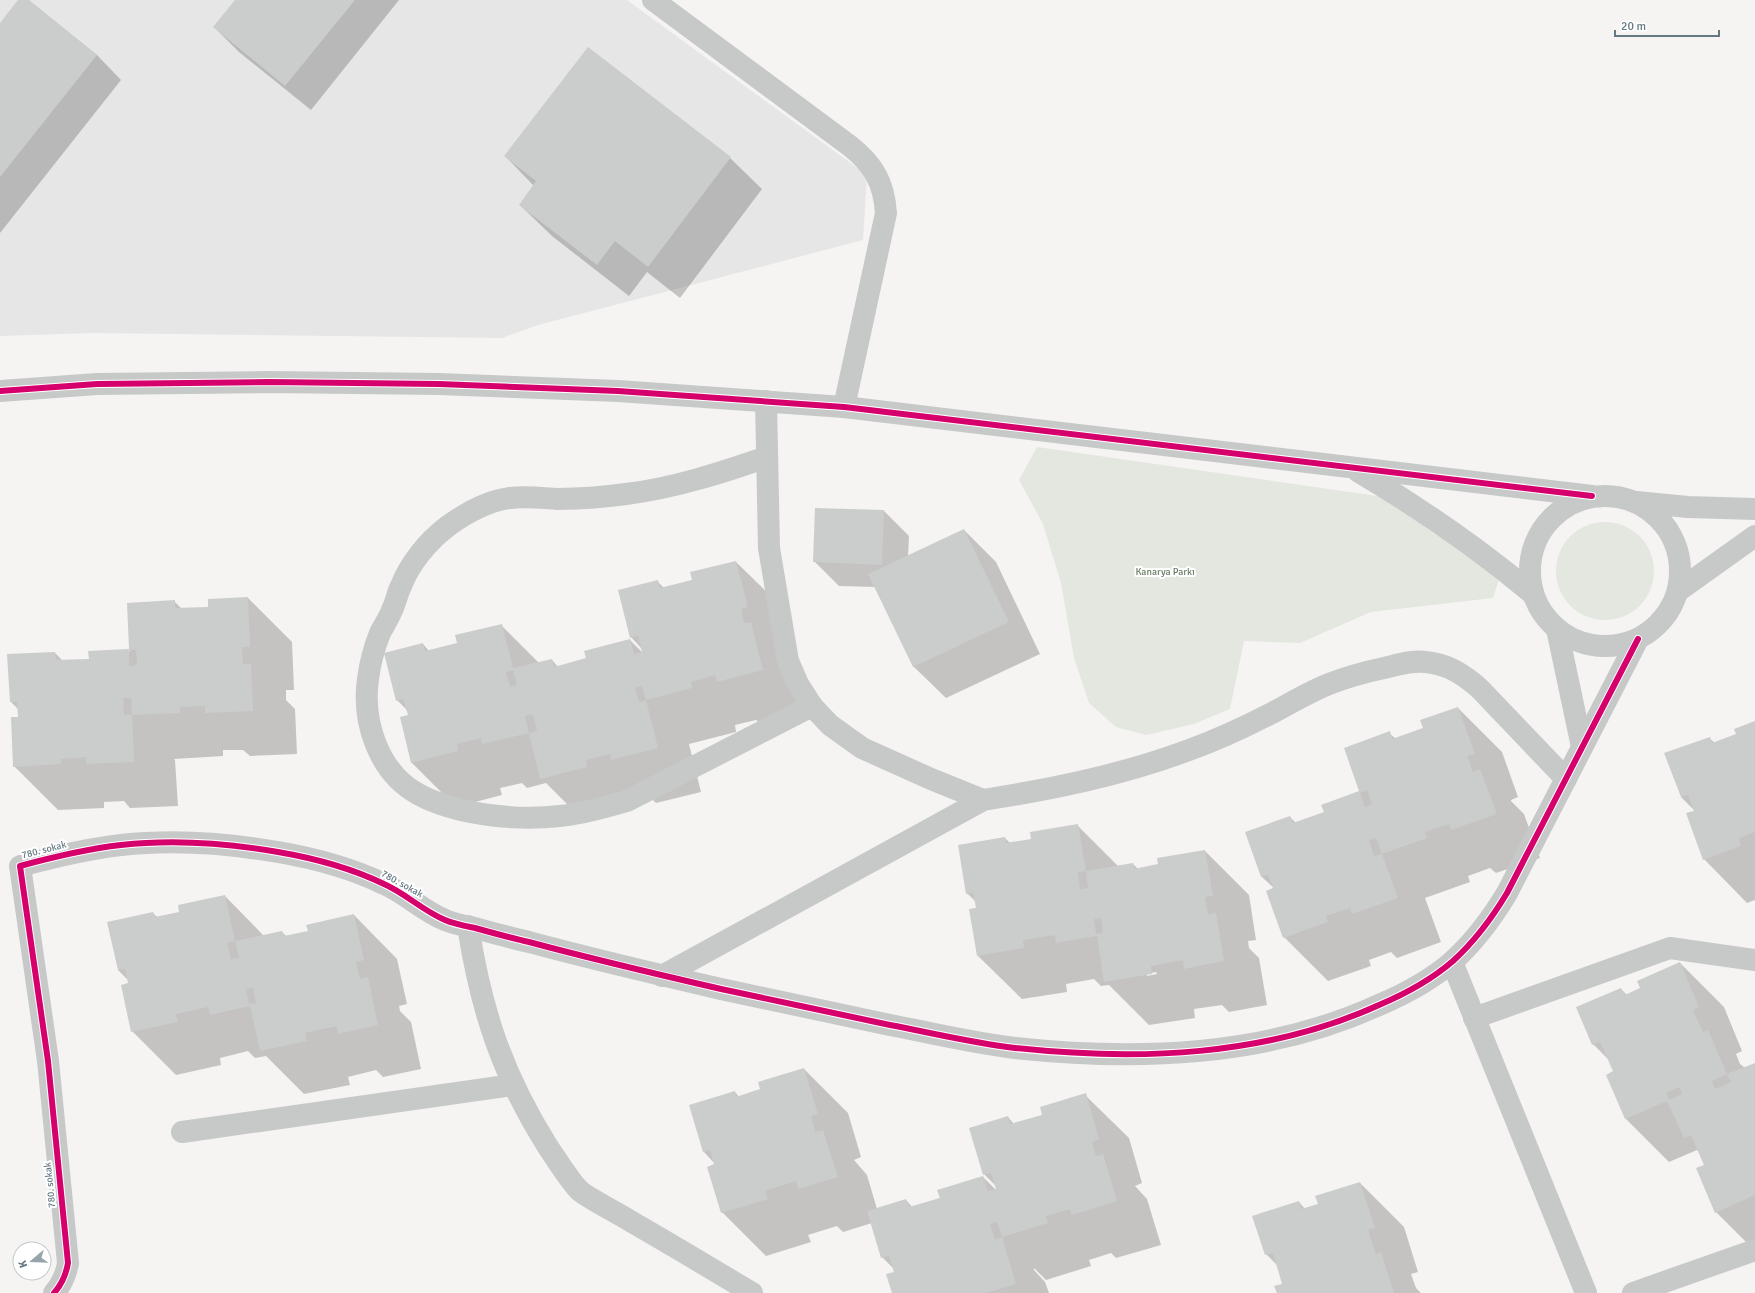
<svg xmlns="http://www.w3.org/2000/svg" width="1755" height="1293" viewBox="0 0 1755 1293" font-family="Signika,sans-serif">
	<rect width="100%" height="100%" fill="#f5f4f3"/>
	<polygon fill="#e5e6e5" points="0,0 627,0 867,175 863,240 538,325 502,338 92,333 0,336"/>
	<g fill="#e4e6e0">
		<polygon points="1037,447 1405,500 1504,564 1493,598 1371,612 1300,643 1244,641 1230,709 1194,724 1146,735 1116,727 1089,703 1074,658 1061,583 1043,524 1019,480"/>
		<circle cx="1605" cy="571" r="49"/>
	</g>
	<g fill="#0003" fill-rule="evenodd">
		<polygon points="20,0 28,0 97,55 121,80 0,233 0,25"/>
		<polygon points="236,0 399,0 311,110 239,52 214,27"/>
		<polygon points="505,156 730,158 762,189 680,298 647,272 629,296 552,236 520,205 534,186"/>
		<polygon points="884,511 909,536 908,557 964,530 996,562 1040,654 946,698 914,667 876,587 839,586 814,561"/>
		<polygon points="736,562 780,605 807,714 762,725 756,720 735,725 736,732 689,744 701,792 656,803 651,798 585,822 546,783 527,788 522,783 500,788 502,795 456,807 412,763 401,718 409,716 408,711 397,700 423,644 429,651 458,644 501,625 539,663 552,660 558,667 587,659 630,640 644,654 642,649 631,637 657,581 664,588 693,580"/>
		<polygon points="248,598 292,642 294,690 286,690 286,700 295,709 297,754 250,756 243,750 223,750 223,756 174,759 175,760 178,806 130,808 124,801 104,802 104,808 58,810 14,766 19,710 11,702 55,653 63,661 90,660 129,650 130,652 128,604 174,601 182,609 209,608"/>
		<polygon points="1458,708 1502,752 1518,797 1511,800 1511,801 1524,814 1540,858 1496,873 1490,868 1468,876 1470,882 1425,898 1441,942 1397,958 1391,952 1369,960 1371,966 1328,981 1284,937 1275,889 1262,877 1290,817 1296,823 1325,813 1361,792 1389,733 1396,739 1424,729"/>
		<polygon points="1755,722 1755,900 1747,903 1704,859 1695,811 1681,797 1709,738 1715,743 1737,735"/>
		<path d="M1077,825L1118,866L1133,864L1138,869L1160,865L1205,851L1249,895L1256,940L1248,941L1249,948L1259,958L1267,1005L1229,1012L1222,1005L1194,1009L1195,1018L1149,1025L1109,985L1101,986L1094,979L1066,984L1067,992L1022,999L978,956L977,909L976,902L967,893L1005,838L1010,843L1032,840ZM1156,972L1157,974L1147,976V974Z"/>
		<polygon points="225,896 264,936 282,932 287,937 309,932 354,915 397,959 407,1004 399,1006 400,1011 411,1022 421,1069 383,1077 376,1070 348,1077 350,1085 304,1094 266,1056 255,1058 248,1051 220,1058 221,1065 176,1075 132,1031 129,984 128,980 118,970 153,913 158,918 180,913"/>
		<polygon points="1680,963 1724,1007 1742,1051 1736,1054 1740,1064 1745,1068 1755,1064 1755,1251 1716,1212 1705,1166 1700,1153 1697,1150 1669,1162 1625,1118 1614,1072 1609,1060 1593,1044 1621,989 1627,995 1641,989"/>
		<polygon points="804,1069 848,1113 861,1157 854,1160 867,1175 877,1209 906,1200 912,1207 941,1198 983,1177 998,1192 996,1186 984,1174 1008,1117 1014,1124 1043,1115 1085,1095 1129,1138 1142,1183 1135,1186 1147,1199 1161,1245 1116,1258 1111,1253 1089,1260 1091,1266 1046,1280 1034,1268 1034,1270 1045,1282 1049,1293 893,1293 895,1273 894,1269 882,1257 872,1223 843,1232 837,1226 808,1235 811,1242 766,1256 722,1212 716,1165 704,1152 735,1092 739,1097 762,1090"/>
		<polygon points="1360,1183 1404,1227 1418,1272 1411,1274 1416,1288 1421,1293 1278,1293 1283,1284 1278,1266 1266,1254 1299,1202 1305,1209 1319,1204"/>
	</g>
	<g fill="#cbcccc" fill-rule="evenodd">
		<polygon points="18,0 29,0 97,55 0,177 0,23"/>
		<polygon points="235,0 355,0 285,86 213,27"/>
		<polygon points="588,47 731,157 648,267 615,241 597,265 519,205 536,181 504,156"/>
		<polygon points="815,508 884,510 882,565 813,562"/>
		<polygon points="964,529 1009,622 913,667 868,574"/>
		<path d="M736,561L748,607L741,609L744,623L751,622L763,670L717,682L715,675L691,682L692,688L646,700L642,686L635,688L639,702L646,700L658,748L611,760L610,754L586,760L587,767L540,779L529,733L482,744L481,738L457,744L458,751L411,763L400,717L408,715L403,699L396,701L384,653L423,643L425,651L457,643L455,635L502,624L513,668L552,659L554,667L586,658L584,651L630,639L634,654L642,652L638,636L630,638L618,590L658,580L660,588L692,580L690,572ZM513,670L517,685L510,687L506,672ZM533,714L537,731L529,733L525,716Z"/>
		<path d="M248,597L250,647H242L243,664H251L253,711L205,713V706L180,707V713L132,715L131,698H123L124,715H132L134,762L86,764V757L61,759V764L13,767L11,717H18L17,702H10L7,654L55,652L56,660L89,659L88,651L129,649L127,603L175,600V608L208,607V599ZM129,650H136L137,665L129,666Z"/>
		<path d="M1458,707L1475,754L1467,756L1473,772L1480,769L1497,814L1451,830L1449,824L1425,832L1427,838L1382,854L1398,898L1352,914L1350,908L1326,916L1328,922L1283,938L1266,891L1273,888L1268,875L1261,877L1245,832L1290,816L1293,823L1324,812L1321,805L1359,791L1344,748L1390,731L1392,739L1423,728L1420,720ZM1367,790L1372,804L1365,807L1360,793ZM1376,838L1382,854L1374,856L1369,840Z"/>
		<polygon points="1755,721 1755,832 1739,838 1741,846 1703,860 1686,813 1694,811 1688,795 1681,797 1664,753 1710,737 1712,743 1736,734 1734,729"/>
		<path d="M1078,824L1086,871L1078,872L1080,889L1088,888L1086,871L1133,863L1134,869L1158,864L1157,858L1205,850L1213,896L1205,897L1208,914L1216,913L1224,961L1184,969L1183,960L1151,966L1152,974L1104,982L1097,936L1056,943L1055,935L1023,940L1024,948L977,956L969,909L976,908L973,893L966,894L958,845L1005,837L1006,843L1031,839L1030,832ZM1101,918L1103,933L1096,934L1094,919Z"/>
		<path d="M225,895L235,941L227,943L231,959L239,958L235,941L282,931L284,936L308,931L306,925L354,914L364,960L356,962L360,979L368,977L378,1025L338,1034L337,1026L305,1033L307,1041L260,1051L250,1006L210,1015L208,1007L176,1014L178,1022L131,1032L121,985L128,983L125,969L118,970L107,922L153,912L155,917L179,912L178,905ZM253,988L256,1003L249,1004L246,989Z"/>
		<path d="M1680,962L1699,1007L1693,1010L1703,1032L1708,1030L1727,1074L1712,1081L1715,1089L1731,1082L1727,1074L1755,1063V1195L1715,1213L1696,1168L1704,1165L1691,1135L1684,1138L1667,1101L1625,1119L1606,1075L1613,1071L1600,1042L1592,1045L1576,1007L1621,988L1625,995L1640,988L1637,981ZM1679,1087L1682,1094L1669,1100L1666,1093Z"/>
		<polygon points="804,1068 818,1114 811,1116 815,1132 823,1130 838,1177 798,1189 796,1181 765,1191 768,1199 721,1213 707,1167 714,1164 710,1150 703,1152 689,1105 735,1091 736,1097 760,1089 758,1082"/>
		<path d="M1086,1093L1099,1139L1092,1142L1096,1156L1103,1154L1117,1201L1072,1215L1070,1209L1046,1216L1048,1223L1002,1237L1016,1284L986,1293H892L886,1274L894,1272L889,1256L881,1258L867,1211L906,1199L909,1207L940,1198L937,1190L983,1176L988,1191L996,1189L991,1173L983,1175L969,1128L1008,1116L1010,1124L1042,1115L1040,1107ZM997,1222L1002,1237L995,1239L990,1224Z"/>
		<polygon points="1360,1182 1375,1228 1368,1230 1376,1254 1381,1252 1394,1293 1277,1293 1274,1286 1282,1284 1273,1253 1265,1255 1252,1216 1299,1201 1301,1209 1318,1204 1315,1196"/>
	</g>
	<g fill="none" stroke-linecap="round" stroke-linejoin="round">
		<g stroke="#c7c9c9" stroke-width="22">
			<path d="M653,0L850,146C874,165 884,183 886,213L844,407"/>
			<polyline points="0,391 97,384 268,382 439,384 618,391 844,407 1592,496"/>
			<polyline points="766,401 769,548 788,661 798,684 812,706 830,725 862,748 931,779 983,800"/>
			<path d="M767,457C721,473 674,488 626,494C604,497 580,499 557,499C542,498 525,496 510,498C488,501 466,513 448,526C428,541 410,563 401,586C397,594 396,602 392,610C389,618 384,625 380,633C374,648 370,663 368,679C362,721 378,772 418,794C456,815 518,821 560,816C583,814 605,807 627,801L812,706"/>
			<path d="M1359,472C1420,508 1478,548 1533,594"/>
			<circle cx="1605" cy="571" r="75"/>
			<polyline points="1636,502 1688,507 1755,509"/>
			<polyline points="1678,591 1755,536"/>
			<polyline points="1557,629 1582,747"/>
			<path d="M468,926C481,1010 502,1074 548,1147C555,1157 571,1183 580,1191C593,1201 618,1213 632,1222C672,1245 712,1269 752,1293"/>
			<polyline points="1452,962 1586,1293"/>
			<path d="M662,976L983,800C1053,789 1122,775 1189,750C1217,740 1245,727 1272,713C1291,703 1309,692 1329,684C1347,677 1365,672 1384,668C1397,665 1411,660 1426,662C1447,664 1463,674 1479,688L1566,779"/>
			<polyline points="1474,1018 1670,948 1755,960"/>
			<polyline points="182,1132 513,1085"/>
			<path d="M54,1293C62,1284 66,1275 68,1263L48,1061L20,866C53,857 86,849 121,845C173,839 226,843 278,852C313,858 351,868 384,884C405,893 423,911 445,920C454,924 465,926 475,928C493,933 511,938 529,942C592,959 656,974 721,989C777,1001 834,1013 890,1025C932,1033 973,1043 1015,1048C1137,1061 1265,1057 1379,1005C1405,994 1431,980 1453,961C1475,941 1492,918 1507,893L1638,639"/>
			<polyline points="1633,1293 1755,1250"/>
		</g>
		<g stroke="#fff" stroke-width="8">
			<g id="cycleway">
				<polyline points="0,391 97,384 268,382 439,384 618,391 844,407 1592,496"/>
				<path d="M54,1293C62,1284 66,1275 68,1263L48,1061L20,866C53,857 86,849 121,845C173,839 226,843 278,852C313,858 351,868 384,884C405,893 423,911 445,920C454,924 465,926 475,928C493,933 511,938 529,942C592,959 656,974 721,989C777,1001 834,1013 890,1025C932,1033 973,1043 1015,1048C1137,1061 1265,1057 1379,1005C1405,994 1431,980 1453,961C1475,941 1492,918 1507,893L1638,639"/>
			</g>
		</g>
		<use href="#cycleway" stroke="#d6006c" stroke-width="6"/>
	</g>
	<g text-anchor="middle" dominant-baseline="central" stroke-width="4" stroke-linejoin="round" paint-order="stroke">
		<g font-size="10" fill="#6a7a64" stroke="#fff">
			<text x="1165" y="572">Kanarya Parkı</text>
		</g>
		<g font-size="10" fill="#657983" stroke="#fff">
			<text transform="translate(44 850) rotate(-14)">780. sokak</text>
			<text transform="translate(402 884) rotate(29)">780. sokak</text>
			<text transform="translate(50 1185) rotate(-96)">780. sokak</text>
		</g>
	</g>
	<g transform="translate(32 1261) rotate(251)"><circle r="19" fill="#ffffff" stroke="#c1c9cd"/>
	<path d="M0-3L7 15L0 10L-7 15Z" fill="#97a4aa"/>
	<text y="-6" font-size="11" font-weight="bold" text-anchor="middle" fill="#657983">K</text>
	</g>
	<path d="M1615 30v6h104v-6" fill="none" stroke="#657983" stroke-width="2"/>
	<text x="1621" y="30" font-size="12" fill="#657983" stroke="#ffffff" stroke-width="3" paint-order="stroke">20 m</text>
</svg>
